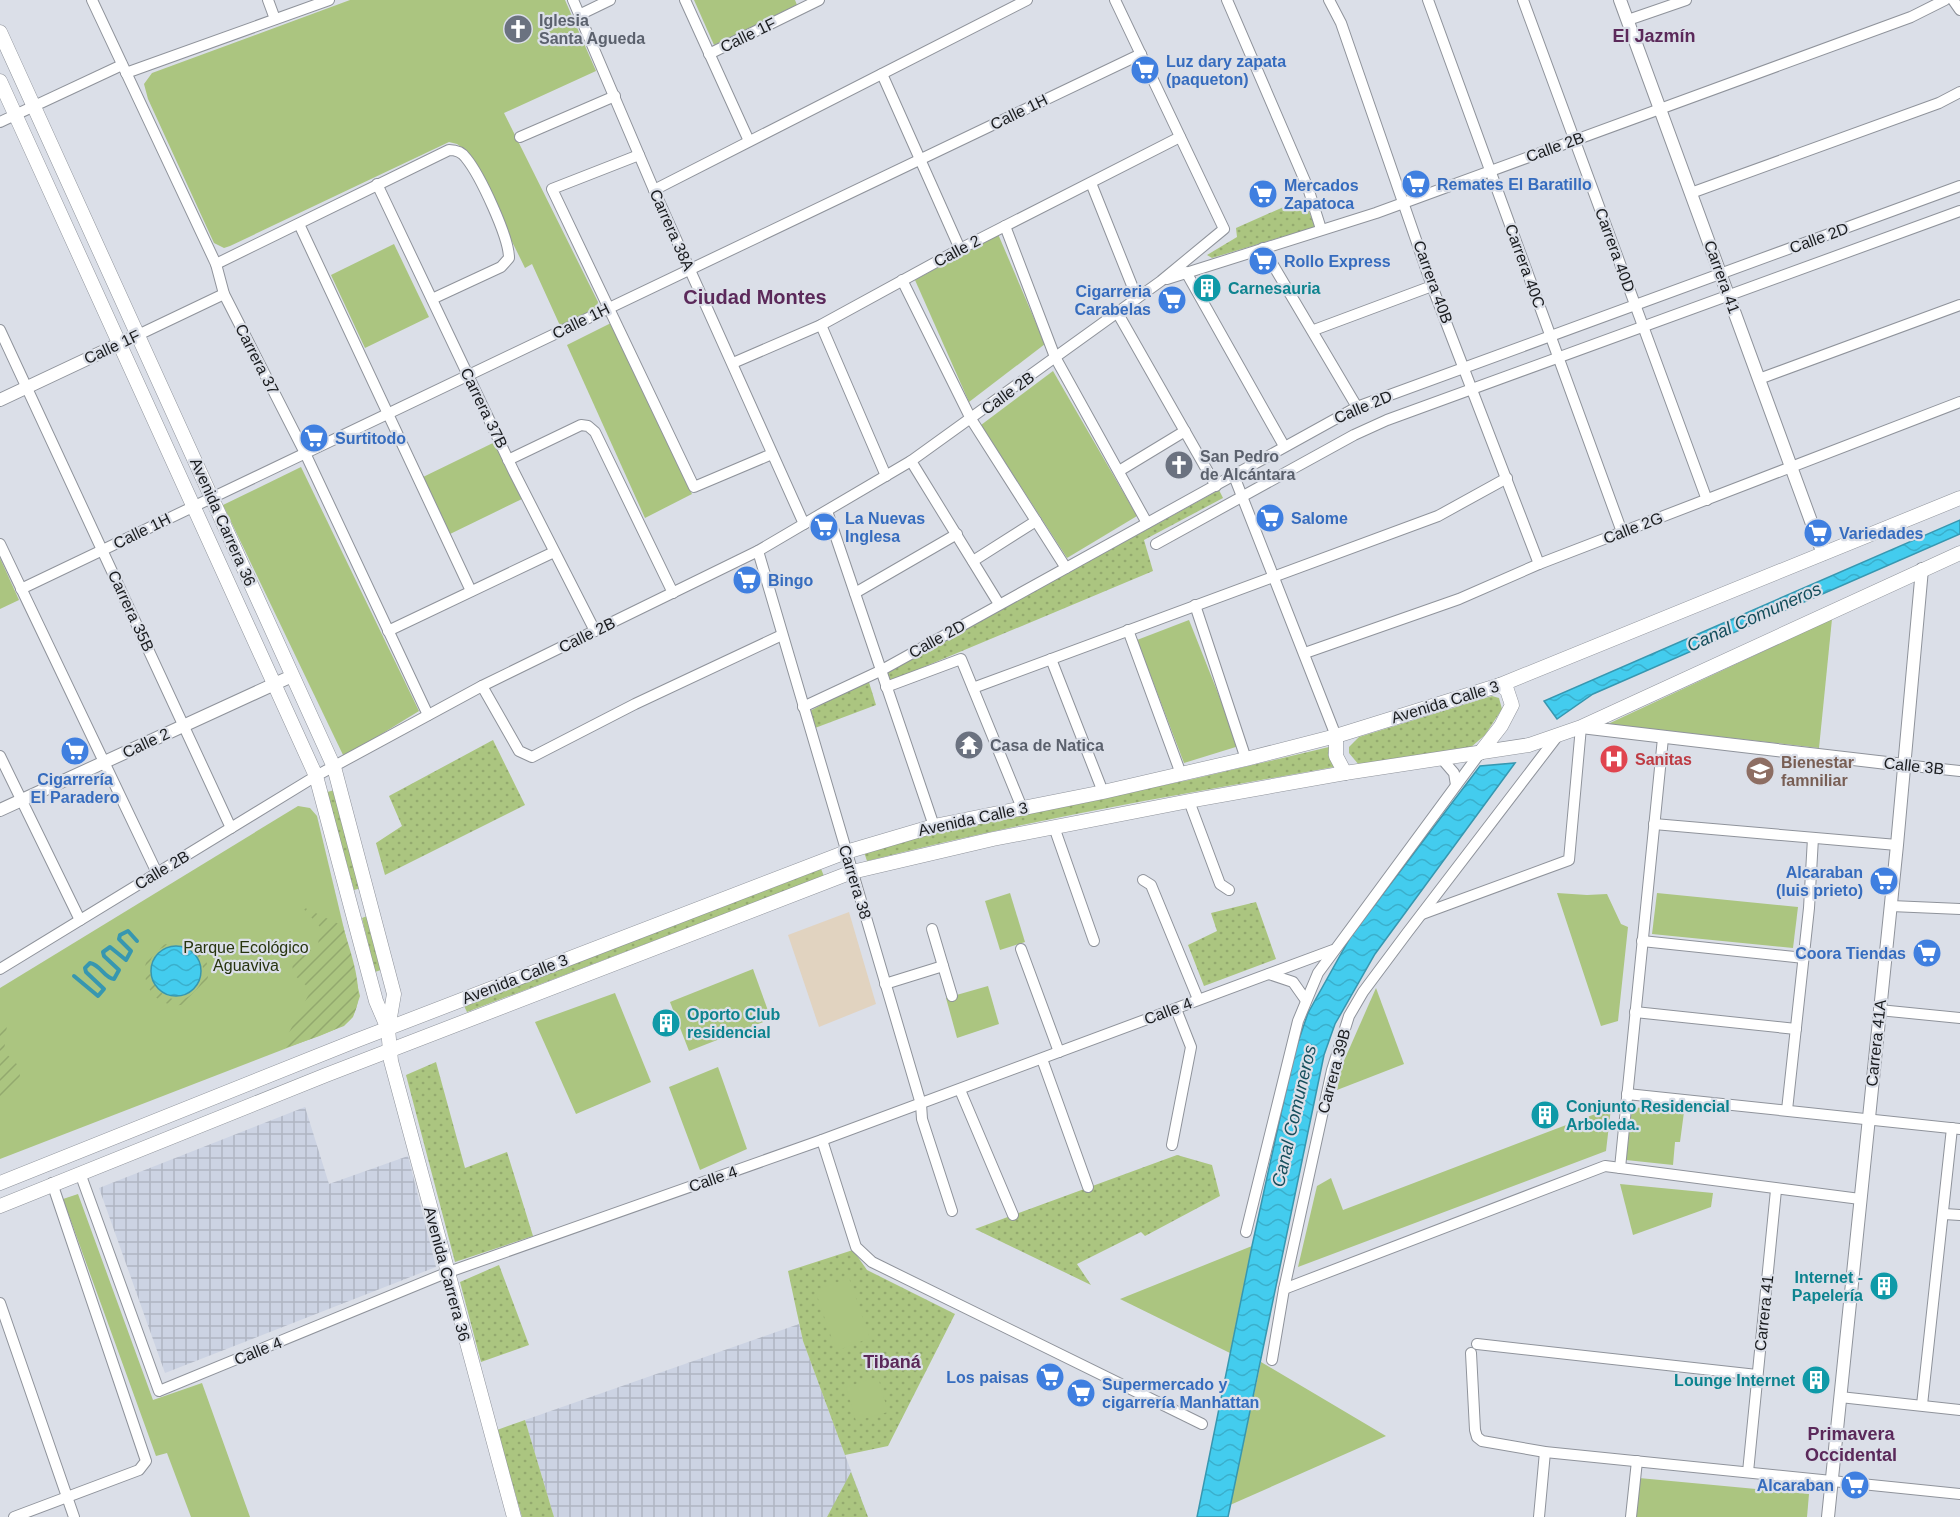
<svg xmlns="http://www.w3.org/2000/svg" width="1960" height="1517" viewBox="0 0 1960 1517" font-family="Helvetica,sans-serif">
	<defs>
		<pattern id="industrial-grid" width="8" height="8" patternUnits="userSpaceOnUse" patternTransform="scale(1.5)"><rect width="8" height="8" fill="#ccd3e3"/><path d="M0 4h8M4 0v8" fill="none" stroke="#afb5c2"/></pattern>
		<pattern id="grass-dots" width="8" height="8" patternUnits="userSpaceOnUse" patternTransform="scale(1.5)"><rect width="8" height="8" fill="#abc580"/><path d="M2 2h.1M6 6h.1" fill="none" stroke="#93a96e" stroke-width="1.8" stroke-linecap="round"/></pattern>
		<pattern id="garden-furrows" width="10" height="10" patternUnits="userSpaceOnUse" patternTransform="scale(1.5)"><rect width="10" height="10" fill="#abc580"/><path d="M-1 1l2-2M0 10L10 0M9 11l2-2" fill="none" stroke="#93a96e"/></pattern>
		<pattern id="water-waves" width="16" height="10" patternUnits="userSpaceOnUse" patternTransform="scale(1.5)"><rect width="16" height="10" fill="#43ccee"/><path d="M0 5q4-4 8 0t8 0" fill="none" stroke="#3aafcc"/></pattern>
	</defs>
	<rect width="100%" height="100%" fill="#dbdfe8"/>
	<polygon fill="#e1d3c0" points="849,912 876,1004 819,1027 788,935"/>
	<g fill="url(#industrial-grid)">
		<polygon points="305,1107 329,1184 408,1156 436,1267 165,1373 99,1188"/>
		<polygon points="799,1324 803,1341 868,1517 554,1517 525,1420"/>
	</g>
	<g fill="url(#grass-dots)">
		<polygon points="1304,198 1315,227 1212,258 1207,255 1237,237 1236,228"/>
		<polygon points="1219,490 1223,498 1144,540 1153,571 888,682 883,674"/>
		<polygon points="868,679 876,705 815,728 810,711"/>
		<polygon points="1492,696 1499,698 1502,709 1485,735 1470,748 1359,765 1349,753 1349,747 1359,737"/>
		<polygon points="493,740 525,805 385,875 376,843 402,826 389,796"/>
		<path d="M1329,747L1328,755L1334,767C1178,795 1021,821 867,861L864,852L936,831L1189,780Z"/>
		<polygon points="335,790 361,888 354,890 327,792"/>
		<polygon points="821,869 824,876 467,1012 464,1006"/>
		<polygon points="1256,902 1276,959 1204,986 1188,945 1217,931 1211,913"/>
		<polygon points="367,916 381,970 375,972 362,918"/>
		<polygon points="436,1062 465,1168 507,1152 533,1236 455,1262 406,1075"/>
		<polygon points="1177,1155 1212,1165 1220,1196 1145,1236 1141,1232 1077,1264 1091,1285 975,1229"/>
		<polygon points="853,1250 867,1270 955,1314 888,1446 845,1455 803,1341 788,1271"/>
		<polygon points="499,1265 529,1345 481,1362 460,1282"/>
		<polygon points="525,1420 554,1517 522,1517 497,1430"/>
		<polygon points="851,1472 868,1517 827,1517"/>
	</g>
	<g fill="#abc580">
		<polygon points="350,0 565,0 596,71 504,113 598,302 595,313 562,330 532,264 525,268 468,152 457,144 449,142 230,246 224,248 214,243 148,99 144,84 152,73"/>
		<polygon points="694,0 795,0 797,5 714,45"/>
		<polygon points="998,234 1045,344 969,402 915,280"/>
		<polygon points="394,244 429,317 365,348 331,275"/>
		<polygon points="611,323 692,494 645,518 567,345"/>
		<polygon points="1053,371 1137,516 1067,558 981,425"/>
		<polygon points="495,442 522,499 448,535 421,478"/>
		<polygon points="301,467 419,711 344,757 223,505"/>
		<polygon points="0,558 19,600 0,609"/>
		<polygon points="1832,619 1819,748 1608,724"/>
		<polygon points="1189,620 1239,746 1184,763 1137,640"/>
		<polygon points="298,806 310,808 317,816 360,996 353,1017 344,1026 0,1159 0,988"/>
		<polygon points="1010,893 1025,942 1000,950 985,901"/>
		<polygon points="1557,893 1587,895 1607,894 1621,924 1628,927 1618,1021 1601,1026"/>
		<polygon points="1657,893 1798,907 1793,948 1652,934"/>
		<polygon points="753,969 771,1019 689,1051 670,1002"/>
		<polygon points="988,986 999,1024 957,1038 946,998"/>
		<polygon points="1376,988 1404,1064 1337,1090 1343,1063"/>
		<polygon points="615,993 651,1082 576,1114 535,1022"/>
		<polygon points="718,1067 747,1149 700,1170 669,1087"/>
		<polygon points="1632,1107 1684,1112 1680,1142 1675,1142 1673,1165 1626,1160"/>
		<polygon points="1611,1108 1606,1151 1298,1267 1317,1186 1331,1178 1343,1210"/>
		<polygon points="1620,1184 1713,1193 1711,1207 1633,1235"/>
		<polygon points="78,1194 153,1400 202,1383 250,1517 191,1517 167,1453 156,1456 63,1199"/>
		<polygon points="1252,1246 1230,1353 1120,1299"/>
		<polygon points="849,1278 870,1338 836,1351 815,1290"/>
		<polygon points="1261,1362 1386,1436 1230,1505"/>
		<polygon points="878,1377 888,1412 856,1421 846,1387"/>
		<polygon points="1639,1478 1809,1494 1807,1517 1635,1517"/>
	</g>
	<g fill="url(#garden-furrows)">
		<path d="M301,906L343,926C350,953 374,1009 342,1026C323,1036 301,1042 280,1050L311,990L293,974L291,948H307L317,954L320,927Z"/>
		<path d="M176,944C118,951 169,1031 199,986C210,969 199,952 183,945C224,950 211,1010 173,1005C135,1000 135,939 176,944Z"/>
		<path d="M0,1023L7,1025L4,1052C18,1064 22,1066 19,1085L0,1098Z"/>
	</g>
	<g fill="url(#water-waves)" stroke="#3797b0" stroke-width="1.5">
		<polygon points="1960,520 1960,534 1593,694 1557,719 1544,701"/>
		<polygon points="1515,763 1375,954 1335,1024 1324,1055 1228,1517 1197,1517 1252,1246 1294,1054 1308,1013 1351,936 1480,766"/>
		<circle cx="176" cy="971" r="25"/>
	</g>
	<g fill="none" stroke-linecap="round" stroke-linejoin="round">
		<path stroke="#3797b0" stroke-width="4" d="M74,976L98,996L104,989L86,972L85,968L90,963C101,965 104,978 114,979L119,970L104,956L103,952L110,947L126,960L131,951L119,939L120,935L128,931L137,941"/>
		<g stroke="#8f939b" stroke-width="12">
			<g id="minor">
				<polyline points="92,0 216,264 224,294 305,453 428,715"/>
				<polyline points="268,0 275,19"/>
				<polyline points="573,0 654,190 804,524"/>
				<polyline points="685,0 749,141"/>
				<polyline points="1227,0 1308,188 1321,229"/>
				<polyline points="1329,0 1341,23 1432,286 1539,564"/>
				<polyline points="1428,0 1622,532"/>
				<polyline points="1523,0 1707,500"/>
				<polyline points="1953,0 1960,10"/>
				<polyline points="579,15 610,0"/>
				<polyline points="1628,20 1686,0"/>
				<polyline points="709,54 819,0"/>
				<polyline points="126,73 329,0"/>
				<polyline points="882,74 960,249"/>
				<polyline points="0,122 122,65"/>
				<polyline points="520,137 615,96"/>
				<polyline points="639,155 552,189 694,487 772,454"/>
				<polyline points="1091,183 1137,298"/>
				<polyline points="377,184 514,472 595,631"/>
				<polyline points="654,190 1027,0"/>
				<polyline points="1691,193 1939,103 1960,92"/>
				<polyline points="299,224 471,591"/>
				<polyline points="1005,226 1055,357 1147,523"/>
				<polyline points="1263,248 1357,407"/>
				<path d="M216,264L449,150C456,150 462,152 466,158C480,175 509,237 509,258L501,267L432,299"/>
				<polyline points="1186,272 1284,446"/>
				<polyline points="1167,279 1376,213 1911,17 1945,0"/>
				<polyline points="902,280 971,419 1066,568"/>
				<polyline points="1117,312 1216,486"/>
				<polyline points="821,325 886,476"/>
				<polyline points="0,330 231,828"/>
				<polyline points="1314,330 1432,286"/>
				<polyline points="138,335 224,294"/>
				<polyline points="733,363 821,325 960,249 1180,137"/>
				<polyline points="1759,379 1960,305"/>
				<polyline points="508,460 581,425 588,426 595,432 673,593"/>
				<polyline points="911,461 999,604"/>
				<polyline points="1119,471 1185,431"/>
				<polyline points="1234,476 1336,736"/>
				<polyline points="827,511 934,826"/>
				<polyline points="0,544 157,873"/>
				<polyline points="1156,544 1354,435 1387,420 1960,211"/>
				<polyline points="758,551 921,1104 922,1119 952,1211"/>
				<polyline points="973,561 1036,521"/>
				<polyline points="21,589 1141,54"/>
				<polyline points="855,593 957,534"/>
				<polyline points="1195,605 1246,759"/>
				<polyline points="1128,630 1181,774"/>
				<polyline points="388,631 554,552"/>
				<polyline points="1305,653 1459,599 1539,564 1960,402"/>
				<polyline points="1051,659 1103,792"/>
				<polyline points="482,686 519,751 532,757 635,704 782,635"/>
				<polyline points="886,687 961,659 1022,808"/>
				<polyline points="973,688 1438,516 1507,478"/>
				<polyline points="803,707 880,671 1357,407 1960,186"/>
				<polyline points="0,756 80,920"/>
				<polyline points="1442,759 1454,773 1456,785"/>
				<polyline points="1904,765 1960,771"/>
				<polyline points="1189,801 1220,884 1229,890"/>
				<polyline points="1654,824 1897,845"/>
				<polyline points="1054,827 1094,941"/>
				<polyline points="1143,880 1151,885 1198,999"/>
				<polyline points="1891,906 1960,909"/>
				<polyline points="1422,914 1569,860 1581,727"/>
				<polyline points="932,929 952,996"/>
				<polyline points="1642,941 1804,958"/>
				<polyline points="1021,949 1059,1052"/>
				<polyline points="0,969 316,776 482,686 758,551 911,461 1161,281 1224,229 1115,0"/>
				<polyline points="1269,974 1293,982 1305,999"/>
				<polyline points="885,984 943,966"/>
				<polyline points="1879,1010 1960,1018"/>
				<polyline points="1635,1012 1796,1029"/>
				<polyline points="1042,1059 1088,1187"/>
				<polyline points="960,1090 1013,1215"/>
				<polyline points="1627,1094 1960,1129"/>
				<polyline points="1787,1110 1809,908 1813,838"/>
				<polyline points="822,1140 856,1247 872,1262 1202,1424"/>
				<polyline points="1172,1145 1191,1047 1176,1009"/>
				<polyline points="1620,1168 1663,738"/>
				<polyline points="80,1173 159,1391 446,1273 822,1140 1333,950"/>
				<polyline points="1944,1214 1960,1215"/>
				<polyline points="1246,1232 1298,1021 1318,973 1480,753"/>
				<polyline points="1284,1289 1605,1166 1860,1199"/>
				<polyline points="0,1303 74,1517"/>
				<polyline points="1477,1344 1757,1375"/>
				<polyline points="1471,1353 1475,1430 1477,1437 1482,1441 1545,1452 1960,1494"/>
				<polyline points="1272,1360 1284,1289 1332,1070 1349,1016 1363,992 1407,933 1556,738"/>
				<polyline points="1840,1397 1960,1410"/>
				<polyline points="1922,1405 1952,1128"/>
				<polyline points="1748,1472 1776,1190"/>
				<polyline points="14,1517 139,1470 146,1461 52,1183"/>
				<polyline points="1539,1517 1545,1452"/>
				<polyline points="1631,1517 1637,1461"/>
			</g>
		</g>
		<g stroke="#8f939b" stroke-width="14">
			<g id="tertiary">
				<polyline points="1620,0 1823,554"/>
				<polyline points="0,400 138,335"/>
				<polyline points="1581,727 1904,765"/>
				<polyline points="0,810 292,676"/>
				<polyline points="1828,1517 1897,845 1922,569"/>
			</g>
		</g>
		<g stroke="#8f939b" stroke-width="15">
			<g id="secondary">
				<polyline points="0,32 334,767 394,994 388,1029 391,1061 514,1517"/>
				<polyline points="0,81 316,776 376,1001 388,1029"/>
				<polyline points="1336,736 1336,756 1345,773"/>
				<polyline points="1480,753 1501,726 1512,705 1507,690 1500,685"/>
				<polyline points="0,1183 355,1041 846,852 934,826 1103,792 1246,759 1336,736 1500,685 1960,498"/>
				<polyline points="0,1206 326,1075 852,872 993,839 1189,801 1345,773 1529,745 1581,727 1960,553"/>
			</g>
		</g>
		<use href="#minor" stroke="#fff" stroke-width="10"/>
		<use href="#tertiary" stroke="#fff" stroke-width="12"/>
		<use href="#secondary" stroke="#fff" stroke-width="14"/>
	</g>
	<defs>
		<g id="church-disc" transform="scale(1.5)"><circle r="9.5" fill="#6b7280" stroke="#dbdfe8"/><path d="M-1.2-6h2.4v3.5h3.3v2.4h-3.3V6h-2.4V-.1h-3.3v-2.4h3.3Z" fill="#fff"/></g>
		<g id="supermarket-disc" transform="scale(1.5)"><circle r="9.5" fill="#3f7fe0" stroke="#dbdfe8"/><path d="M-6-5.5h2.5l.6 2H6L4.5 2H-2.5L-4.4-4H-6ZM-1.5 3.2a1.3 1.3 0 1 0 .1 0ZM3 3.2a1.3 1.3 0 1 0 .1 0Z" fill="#fff"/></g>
		<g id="building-disc" transform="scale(1.5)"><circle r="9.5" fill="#0f9aa8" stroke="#dbdfe8"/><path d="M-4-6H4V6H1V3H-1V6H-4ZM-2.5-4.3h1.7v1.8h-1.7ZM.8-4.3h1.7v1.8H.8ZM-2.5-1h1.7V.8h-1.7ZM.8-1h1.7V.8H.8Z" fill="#fff"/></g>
		<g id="temple-disc" transform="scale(1.5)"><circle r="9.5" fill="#6b7280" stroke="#dbdfe8"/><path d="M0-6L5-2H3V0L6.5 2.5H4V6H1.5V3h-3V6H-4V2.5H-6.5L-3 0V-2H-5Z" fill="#fff"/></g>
		<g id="hospital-disc" transform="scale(1.5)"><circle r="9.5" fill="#e0444e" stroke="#dbdfe8"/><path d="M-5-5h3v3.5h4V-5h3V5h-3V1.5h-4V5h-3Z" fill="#fff"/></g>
		<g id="school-disc" transform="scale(1.5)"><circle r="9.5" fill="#8d6e63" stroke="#dbdfe8"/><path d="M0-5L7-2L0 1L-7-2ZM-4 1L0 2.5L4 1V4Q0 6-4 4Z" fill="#fff"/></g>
	</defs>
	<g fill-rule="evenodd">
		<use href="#church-disc" x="518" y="29"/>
		<use href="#supermarket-disc" x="1145" y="70"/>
		<use href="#supermarket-disc" x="1416" y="184"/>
		<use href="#supermarket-disc" x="1263" y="194"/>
		<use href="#supermarket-disc" x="1263" y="261"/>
		<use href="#building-disc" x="1207" y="288"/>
		<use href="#supermarket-disc" x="1172" y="300"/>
		<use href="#supermarket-disc" x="314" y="438"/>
		<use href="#church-disc" x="1179" y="465"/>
		<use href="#supermarket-disc" x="1270" y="518"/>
		<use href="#supermarket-disc" x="824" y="527"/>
		<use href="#supermarket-disc" x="1818" y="533"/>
		<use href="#supermarket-disc" x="747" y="580"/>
		<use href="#temple-disc" x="969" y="745"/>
		<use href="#supermarket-disc" x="75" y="751"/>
		<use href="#hospital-disc" x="1614" y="759"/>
		<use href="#school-disc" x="1760" y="771"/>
		<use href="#supermarket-disc" x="1884" y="881"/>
		<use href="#supermarket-disc" x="1927" y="953"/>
		<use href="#building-disc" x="666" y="1023"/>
		<use href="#building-disc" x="1545" y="1115"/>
		<use href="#building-disc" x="1884" y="1286"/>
		<use href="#supermarket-disc" x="1050" y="1377"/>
		<use href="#building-disc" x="1816" y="1380"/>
		<use href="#supermarket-disc" x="1081" y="1393"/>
		<use href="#supermarket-disc" x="1855" y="1485"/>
	</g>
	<g text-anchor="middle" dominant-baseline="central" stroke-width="4.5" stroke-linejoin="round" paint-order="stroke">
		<g font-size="16" font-weight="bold" fill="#5b616d" stroke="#dbdfe8" text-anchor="start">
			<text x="539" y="20">Iglesia<tspan x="539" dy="18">Santa Agueda</tspan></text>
			<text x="1200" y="456">San Pedro<tspan x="1200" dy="18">de Alcántara</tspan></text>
			<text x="990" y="745">Casa de Natica</text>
		</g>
		<g font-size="16" fill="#1a1c1f" stroke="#dbdfe8">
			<text transform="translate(748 35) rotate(-26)">Calle 1F</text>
			<text transform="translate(1019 112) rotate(-26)">Calle 1H</text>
			<text transform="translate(1555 147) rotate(-20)">Calle 2B</text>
			<text transform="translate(672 230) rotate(66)">Carrera 38A</text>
			<text transform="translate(1819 238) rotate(-20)">Calle 2D</text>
			<text transform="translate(1615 250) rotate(70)">Carrera 40D</text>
			<text transform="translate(957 251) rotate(-28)">Calle 2</text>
			<text transform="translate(1525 266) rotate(70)">Carrera 40C</text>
			<text transform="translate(1722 277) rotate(70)">Carrera 41</text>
			<text transform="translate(1433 282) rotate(70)">Carrera 40B</text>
			<text transform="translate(581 321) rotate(-26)">Calle 1H</text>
			<text transform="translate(112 347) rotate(-25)">Calle 1F</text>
			<text transform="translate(257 359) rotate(63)">Carrera 37</text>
			<text transform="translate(1008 393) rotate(-36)">Calle 2B</text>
			<text transform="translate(1363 407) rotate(-23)">Calle 2D</text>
			<text transform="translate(484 408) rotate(64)">Carrera 37B</text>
			<text transform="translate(223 522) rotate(66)">Avenida Carrera 36</text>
			<text transform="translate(1633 528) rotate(-21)">Calle 2G</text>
			<text transform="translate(142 531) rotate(-26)">Calle 1H</text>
			<text transform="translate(131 611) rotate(65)">Carrera 35B</text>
			<text transform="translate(587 635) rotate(-26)">Calle 2B</text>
			<text transform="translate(937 639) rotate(-29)">Calle 2D</text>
			<text transform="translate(1445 702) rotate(-17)">Avenida Calle 3</text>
			<text transform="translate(146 743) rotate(-25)">Calle 2</text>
			<text transform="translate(1914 766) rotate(6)">Calle 3B</text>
			<text transform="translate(973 819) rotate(-12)">Avenida Calle 3</text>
			<text transform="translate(162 870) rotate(-31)">Calle 2B</text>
			<text transform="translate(855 882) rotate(73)">Carrera 38</text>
			<text transform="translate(515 979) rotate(-21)">Avenida Calle 3</text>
			<text transform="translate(1168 1011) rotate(-21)">Calle 4</text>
			<text transform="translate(1876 1043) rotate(-84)">Carrera 41A</text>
			<text transform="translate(1334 1071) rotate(-75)">Carrera 39B</text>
			<text transform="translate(713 1179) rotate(-19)">Calle 4</text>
			<text transform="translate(447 1274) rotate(75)">Avenida Carrera 36</text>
			<text transform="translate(1764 1313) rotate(-84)">Carrera 41</text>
			<text transform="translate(258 1351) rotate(-22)">Calle 4</text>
		</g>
		<g font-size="16" font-weight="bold" fill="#366cbe" stroke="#dbdfe8" text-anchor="start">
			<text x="1166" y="61">Luz dary zapata<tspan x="1166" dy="18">(paqueton)</tspan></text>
			<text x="1437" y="184">Remates El Baratillo</text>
			<text x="1284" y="185">Mercados<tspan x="1284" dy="18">Zapatoca</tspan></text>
			<text x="1284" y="261">Rollo Express</text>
			<text x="1151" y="291" text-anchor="end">Cigarreria<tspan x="1151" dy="18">Carabelas</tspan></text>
			<text x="335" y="438">Surtitodo</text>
			<text x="845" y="518">La Nuevas<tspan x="845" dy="18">Inglesa</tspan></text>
			<text x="1291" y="518">Salome</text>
			<text x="1839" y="533">Variedades</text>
			<text x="768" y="580">Bingo</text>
			<text x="75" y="779" text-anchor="middle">Cigarrería<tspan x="75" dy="18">El Paradero</tspan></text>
			<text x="1863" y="872" text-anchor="end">Alcaraban<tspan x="1863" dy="18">(luis prieto)</tspan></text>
			<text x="1906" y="953" text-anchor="end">Coora Tiendas</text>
			<text x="1029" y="1377" text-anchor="end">Los paisas</text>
			<text x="1102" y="1384">Supermercado y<tspan x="1102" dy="18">cigarrería Manhattan</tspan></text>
			<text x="1834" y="1485" text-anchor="end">Alcaraban</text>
		</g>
		<g font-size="16" font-weight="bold" fill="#0d838f" stroke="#dbdfe8" text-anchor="start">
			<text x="1228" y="288">Carnesauria</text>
			<text x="687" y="1014">Oporto Club<tspan x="687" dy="18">residencial</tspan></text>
			<text x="1566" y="1106">Conjunto Residencial<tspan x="1566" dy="18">Arboleda.</tspan></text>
			<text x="1863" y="1277" text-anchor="end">Internet -<tspan x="1863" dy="18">Papelería</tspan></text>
			<text x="1795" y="1380" text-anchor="end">Lounge Internet</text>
		</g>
		<g font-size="16" font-weight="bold" fill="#be3a42" stroke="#dbdfe8" text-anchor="start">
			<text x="1635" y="759">Sanitas</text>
		</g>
		<g font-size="16" font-weight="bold" fill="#785e54" stroke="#dbdfe8" text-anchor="start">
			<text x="1781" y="762">Bienestar<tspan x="1781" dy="18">famniliar</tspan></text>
		</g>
		<g font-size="16" fill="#27340e" stroke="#dbdfe8">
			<text x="246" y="947">Parque Ecológico<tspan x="246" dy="18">Aguaviva</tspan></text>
		</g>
		<g font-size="18" font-weight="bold" fill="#5b295a" stroke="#dbdfe8">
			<text x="1654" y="36">El Jazmín</text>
			<text x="892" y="1362">Tibaná</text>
			<text x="1851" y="1434">Primavera<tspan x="1851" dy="21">Occidental</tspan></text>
		</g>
		<g font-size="18" font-style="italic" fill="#154e5c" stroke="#dbdfe8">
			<text transform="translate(1754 617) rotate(-24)">Canal Comuneros</text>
			<text transform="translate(1294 1116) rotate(-77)">Canal Comuneros</text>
		</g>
		<g font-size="20" font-weight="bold" fill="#5b295a" stroke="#dbdfe8">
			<text x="755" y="297">Ciudad Montes</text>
		</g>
	</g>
</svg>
